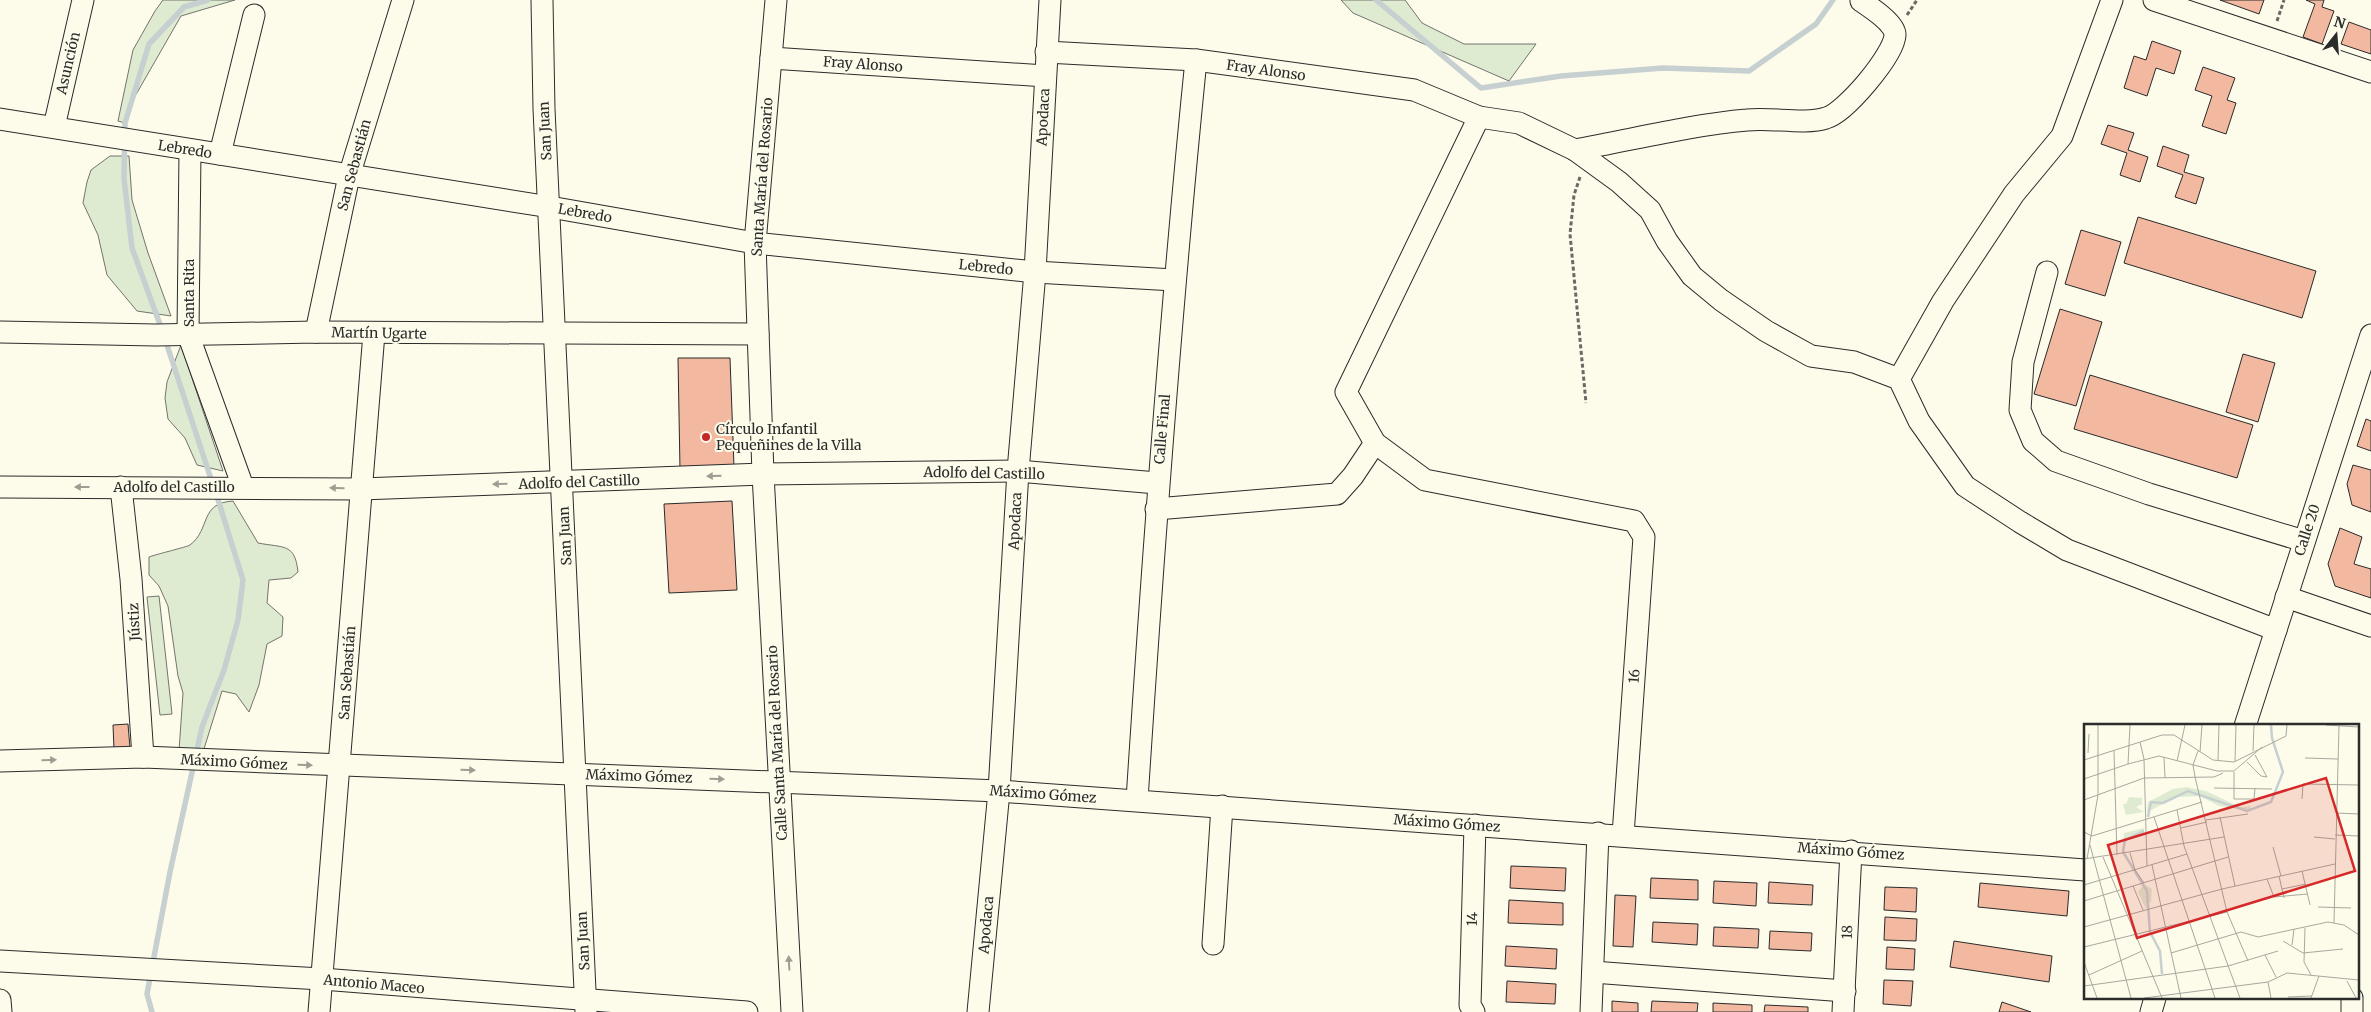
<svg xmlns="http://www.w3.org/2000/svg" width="2371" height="1012" viewBox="0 0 2371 1012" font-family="Merriweather,serif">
	<rect width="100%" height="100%" fill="#fdfbea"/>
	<g fill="#deebd1" stroke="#74746e">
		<polygon points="163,0 235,0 181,16 130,105 125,123 118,121 133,50 155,11"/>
		<polygon points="1341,0 1405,0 1422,23 1464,44 1536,44 1509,81 1353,13"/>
		<polygon points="110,156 129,156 132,200 148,253 171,316 137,311 107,275 98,235 83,203 87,182 91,170"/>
		<polygon points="181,345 223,471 197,465 185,438 168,419 165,398 167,382"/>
		<path d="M233,501L258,543C284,548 295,543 298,572L291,578L269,580L267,603L283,617L282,636L267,644L259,685L249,712L236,694L222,691L203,752L179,751L183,693L178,676L168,606L159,586L149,575V557C157,554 187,547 190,545C211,529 199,503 233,501Z"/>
		<polygon points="159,596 172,714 160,715 147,597"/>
	</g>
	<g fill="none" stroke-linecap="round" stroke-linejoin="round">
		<g stroke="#c7d0d0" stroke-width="5.5">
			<polyline points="1376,0 1481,88 1561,76 1663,68 1749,71 1816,24 1833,0"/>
			<polyline points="162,330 132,248 124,178 125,123 149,44 184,7 208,0"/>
			<polyline points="165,339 213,485"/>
			<polyline points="152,1012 147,994 170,872 202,727 224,670 238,620 243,580 216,493"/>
		</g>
	</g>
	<g fill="#f2b8a0" stroke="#2b2b2b">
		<polygon points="2220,0 2264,0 2259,14"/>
		<polygon points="2306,0 2324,0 2322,7 2334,11 2322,44 2303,37 2315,4"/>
		<polygon points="2349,22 2371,30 2371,54 2341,44"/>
		<polygon points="2152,41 2181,51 2174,74 2156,68 2147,96 2124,88 2134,56 2146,60"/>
		<polygon points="2203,67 2235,78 2227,100 2236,103 2226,134 2202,126 2212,96 2195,90"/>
		<polygon points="2108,125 2134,133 2128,150 2148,157 2140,182 2120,175 2127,153 2101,144"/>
		<polygon points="2163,146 2189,155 2184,172 2204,178 2196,204 2175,197 2183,175 2157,166"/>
		<polygon points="2138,217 2316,271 2302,318 2124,263"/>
		<polygon points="2081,230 2121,242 2105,296 2065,284"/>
		<polygon points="2060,309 2102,322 2076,406 2034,394"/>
		<polygon points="2243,354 2275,363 2258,422 2226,412"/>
		<polygon points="678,358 730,358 734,467 680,470"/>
		<polygon points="2090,375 2253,425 2237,478 2074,429"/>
		<polygon points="2366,419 2371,421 2371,451 2357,446"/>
		<polygon points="2353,465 2371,470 2371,512 2352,505 2347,484"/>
		<polygon points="732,501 737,590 669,593 664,504"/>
		<polygon points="2340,528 2362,537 2354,564 2371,569 2371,598 2335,586 2328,564"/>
		<polygon points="128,724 130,748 114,749 113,725"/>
		<polygon points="1511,866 1566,868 1565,891 1510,888"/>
		<polygon points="1651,878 1698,880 1698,900 1650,898"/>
		<polygon points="1714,881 1757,883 1756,906 1713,903"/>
		<polygon points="1769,882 1813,885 1812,905 1768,903"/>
		<polygon points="1980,883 2069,891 2067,916 1978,907"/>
		<polygon points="1885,887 1917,888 1916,912 1884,910"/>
		<polygon points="1615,895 1636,896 1633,947 1613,946"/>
		<polygon points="1509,900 1563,903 1563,925 1508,923"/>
		<polygon points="1885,917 1917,919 1916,941 1884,940"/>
		<polygon points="1653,922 1698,924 1697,945 1652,942"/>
		<polygon points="1714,927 1759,929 1758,948 1713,946"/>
		<polygon points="1770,931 1812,933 1811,951 1769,949"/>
		<polygon points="1954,941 2052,956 2049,982 1950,967"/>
		<polygon points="1506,946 1557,949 1556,969 1505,966"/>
		<polygon points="1887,947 1915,949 1914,970 1886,969"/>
		<polygon points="1884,980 1913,981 1911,1006 1883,1004"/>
		<polygon points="1507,981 1556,984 1555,1004 1506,1002"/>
		<polygon points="1612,1001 1638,1003 1638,1012 1612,1012"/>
		<polygon points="1652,1001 1698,1003 1697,1012 1651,1012"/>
		<polygon points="2002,1002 2031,1012 1999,1012"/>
		<polygon points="1713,1003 1752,1005 1752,1012 1713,1012"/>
		<polygon points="1765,1005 1808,1007 1808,1012 1764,1012"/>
	</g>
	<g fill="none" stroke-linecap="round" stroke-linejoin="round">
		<g stroke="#2b2b2b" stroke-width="23">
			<g id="minor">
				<polyline points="542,0 544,109 586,1012"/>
				<polyline points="776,0 755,243 763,474 792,1012"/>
				<polyline points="2154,0 2371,72"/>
				<polyline points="1046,52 1196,60 1414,90 1479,117 1519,123 1575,150 1619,182 1650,210 1667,241 1692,276 1721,300 1766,331 1811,356 1854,362 1899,379 1919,421 1965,486 2020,522 2067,550 2276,630"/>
				<polyline points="771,58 1045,76"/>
				<polyline points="1479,117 1346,392 1375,443 1425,480 1634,521 1644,537 1623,835"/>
				<polyline points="0,119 550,207 755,243 1035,272 1174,280"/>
				<polyline points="54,127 83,0"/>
				<polyline points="190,150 188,334 243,487"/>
				<path d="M1575,150C1632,140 1689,125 1747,120C1771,117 1804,125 1826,118C1845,113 1894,55 1895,35C1896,24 1870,7 1861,1"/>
				<polyline points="220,154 254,15"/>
				<polyline points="2047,272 2023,362 2020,410 2033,441 2056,461 2149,494 2304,541"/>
				<polyline points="0,332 156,335 316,332 758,334"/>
				<polyline points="316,332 349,176 403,0"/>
				<polyline points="1899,379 1943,301 2014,194 2062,136 2112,0"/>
				<polyline points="0,487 361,489 763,474 1018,471 1157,483"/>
				<polyline points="121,487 131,579 143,757"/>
				<polyline points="1156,509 1337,494 1353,476 1375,443"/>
				<polyline points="2286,597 2371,626"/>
				<polyline points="2245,726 2371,335"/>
				<polyline points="0,761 143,757 999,791 2085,870"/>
				<path d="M1137,800C1153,553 1171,306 1196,60"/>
				<polyline points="1213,944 1222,806"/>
				<polyline points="0,961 322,979 747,1012"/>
				<polyline points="1593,972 1845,991"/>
				<polyline points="0,1000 1,1012"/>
				<polyline points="319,1012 374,333"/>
				<polyline points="978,1012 999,791 1018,471 1035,272 1050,0"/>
				<polyline points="1474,1012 1470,1005 1475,825"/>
				<polyline points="1591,1012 1598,833"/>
				<polyline points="1843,1012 1851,851"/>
				<polyline points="2151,1012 2155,998"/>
				<polyline points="2352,1012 2352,998"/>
			</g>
		</g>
		<g stroke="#6a6964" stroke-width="3" stroke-dasharray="4 2.5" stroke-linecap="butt">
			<polyline points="1907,15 1917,0"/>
			<polyline points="2277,21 2284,0"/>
			<polyline points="1580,177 1574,195 1570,234 1586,403"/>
		</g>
		<use href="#minor" stroke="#fdfbea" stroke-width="21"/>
	</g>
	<defs><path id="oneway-solid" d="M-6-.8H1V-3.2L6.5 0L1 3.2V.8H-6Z" transform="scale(1.25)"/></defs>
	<g fill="#9e9d94">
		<use href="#oneway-solid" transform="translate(714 476) rotate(178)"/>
		<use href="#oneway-solid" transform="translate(500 484) rotate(178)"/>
		<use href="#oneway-solid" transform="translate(82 487) rotate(-180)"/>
		<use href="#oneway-solid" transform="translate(337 488) rotate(-179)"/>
		<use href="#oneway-solid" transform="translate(49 760) rotate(-2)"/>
		<use href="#oneway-solid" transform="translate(305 765) rotate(2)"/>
		<use href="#oneway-solid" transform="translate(468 770) rotate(2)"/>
		<use href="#oneway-solid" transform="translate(717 779) rotate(2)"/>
		<use href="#oneway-solid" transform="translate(789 963) rotate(-93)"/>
	</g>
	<circle fill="#c62828" stroke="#fdfbea" stroke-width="2" cx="706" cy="437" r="5"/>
	<g text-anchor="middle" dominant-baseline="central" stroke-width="4" stroke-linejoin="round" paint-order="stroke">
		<g font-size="14" fill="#2b2b2b" stroke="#fdfbea">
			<text transform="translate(68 63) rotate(-77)">Asunción</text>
			<text transform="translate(863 64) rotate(4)">Fray Alonso</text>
			<text transform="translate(1266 70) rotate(8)">Fray Alonso</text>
			<text transform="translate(1043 117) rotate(-87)">Apodaca</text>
			<text transform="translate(545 131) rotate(-93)">San Juan</text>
			<text transform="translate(185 149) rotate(9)">Lebredo</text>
			<text transform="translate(354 165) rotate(-75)">San Sebastián</text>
			<text transform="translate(762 177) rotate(-86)">Santa María del Rosario</text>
			<text transform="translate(585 213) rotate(10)">Lebredo</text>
			<text transform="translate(986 267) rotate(6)">Lebredo</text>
			<text transform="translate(189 293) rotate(-90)">Santa Rita</text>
			<text transform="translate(379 333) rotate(1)">Martín Ugarte</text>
			<text transform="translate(1162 429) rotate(-85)">Calle Final</text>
			<text transform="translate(984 473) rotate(1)">Adolfo del Castillo</text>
			<text transform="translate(579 482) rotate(-2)">Adolfo del Castillo</text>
			<text x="174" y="487">Adolfo del Castillo</text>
			<text transform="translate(1015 521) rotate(-87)">Apodaca</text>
			<text transform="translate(2307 530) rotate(-72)">Calle 20</text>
			<text transform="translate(565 536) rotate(-93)">San Juan</text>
			<text transform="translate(134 622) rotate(-93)">Jústiz</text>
			<text transform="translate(347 673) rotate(-86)">San Sebastián</text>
			<text transform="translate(1634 676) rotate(-86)">16</text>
			<text transform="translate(777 743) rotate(-93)">Calle Santa María del Rosario</text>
			<text transform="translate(234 762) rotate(3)">Máximo Gómez</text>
			<text transform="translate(639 776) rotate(2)">Máximo Gómez</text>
			<text transform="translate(1043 794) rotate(4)">Máximo Gómez</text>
			<text transform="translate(1447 823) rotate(4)">Máximo Gómez</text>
			<text transform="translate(1851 851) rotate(4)">Máximo Gómez</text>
			<text transform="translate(1472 919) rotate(-88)">14</text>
			<text transform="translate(986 925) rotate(-85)">Apodaca</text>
			<text transform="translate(1847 932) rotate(-88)">18</text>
			<text transform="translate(583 941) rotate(-93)">San Juan</text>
			<text transform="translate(374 984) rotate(5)">Antonio Maceo</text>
		</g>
		<g font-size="14" fill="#2b2b2b" stroke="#fdfbea" text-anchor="start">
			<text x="716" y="429">Círculo Infantil<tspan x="716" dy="16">Pequeñines de la Villa</tspan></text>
		</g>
	</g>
	<g transform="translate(2084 724)">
		<rect width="275" height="275" fill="#fdfbea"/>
		<path d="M102,63L122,67L156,83L167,82L165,86L149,84L135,82L116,72L93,73L63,88L64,78L89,65ZM45,73L58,74V80L52,83L60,88L42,91L39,80H42ZM60,104V109L41,117L38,128L40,109ZM60,160L68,165L67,179L64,178L62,185L54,168Z" fill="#deebd1"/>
		<path fill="none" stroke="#c7d0d0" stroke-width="2.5" d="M64,93L67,78L79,79L104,67L163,87L187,78L199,48L188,14L187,1M60,107L41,116L39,128L63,167L66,208L76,227L78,250"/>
		<path fill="none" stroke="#a9a89e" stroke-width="1" d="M242,1L275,3M56,18L60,35L63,142M30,27L33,131M114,27L109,41L111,53L143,188L164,237M169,27L170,1M116,28L118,1M4,29L5,10M171,31L183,53M80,33L81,54M221,34L254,35M0,36L78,11H90L129,36L150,38L202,12L203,1M93,37L101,1M134,37L135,1M151,37L152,1M163,38L177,52L183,53M44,40L75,32L133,47H150L178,23M150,48V75H170L171,64M0,55L44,40L46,1M130,64L188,65M218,75L219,60L275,61M0,76L60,54L130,53L139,49M93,86L100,122L156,274M252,89L275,90M70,93L131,274M136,93L151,162M122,96L164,90M97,104L123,98M0,108L8,112L118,78M251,111L275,112M230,113L251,115M6,121L47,274M189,123L197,152M46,129L51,146L60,159M19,133L78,274M0,135L140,113M3,135L14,71V1M68,141L97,274M218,147L226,181M195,152L200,174M183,155L190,173L224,170M0,161L103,130M49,162L59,186M198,165L222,160M0,177L144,133M234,183L267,184M250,199L255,1M0,203L138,165L251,140M221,204L220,238L227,251M199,217L219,229L259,225M208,221L210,205M0,223L143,188M87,229L157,208L174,213L244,198L260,201L275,211M181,231L192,253M0,238L13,274M5,251L58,227M263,257L272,274M184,258L187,274M0,262L144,242L194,227M204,273L228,272M60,274L184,258L203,249L275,256M227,274L235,252"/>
		<path fill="#d62828" fill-opacity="0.15" stroke="#d62828" stroke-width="2.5" d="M242,54L271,147L53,214L24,121Z"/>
		<rect width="275" height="275" fill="none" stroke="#2b2b2b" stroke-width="2.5"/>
	</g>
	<g transform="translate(2336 35) rotate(17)" stroke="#fdfbea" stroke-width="4" paint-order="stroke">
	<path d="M0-4L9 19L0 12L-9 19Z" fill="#2b2b2b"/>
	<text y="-8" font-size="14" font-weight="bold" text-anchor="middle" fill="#2b2b2b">N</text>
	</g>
</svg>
